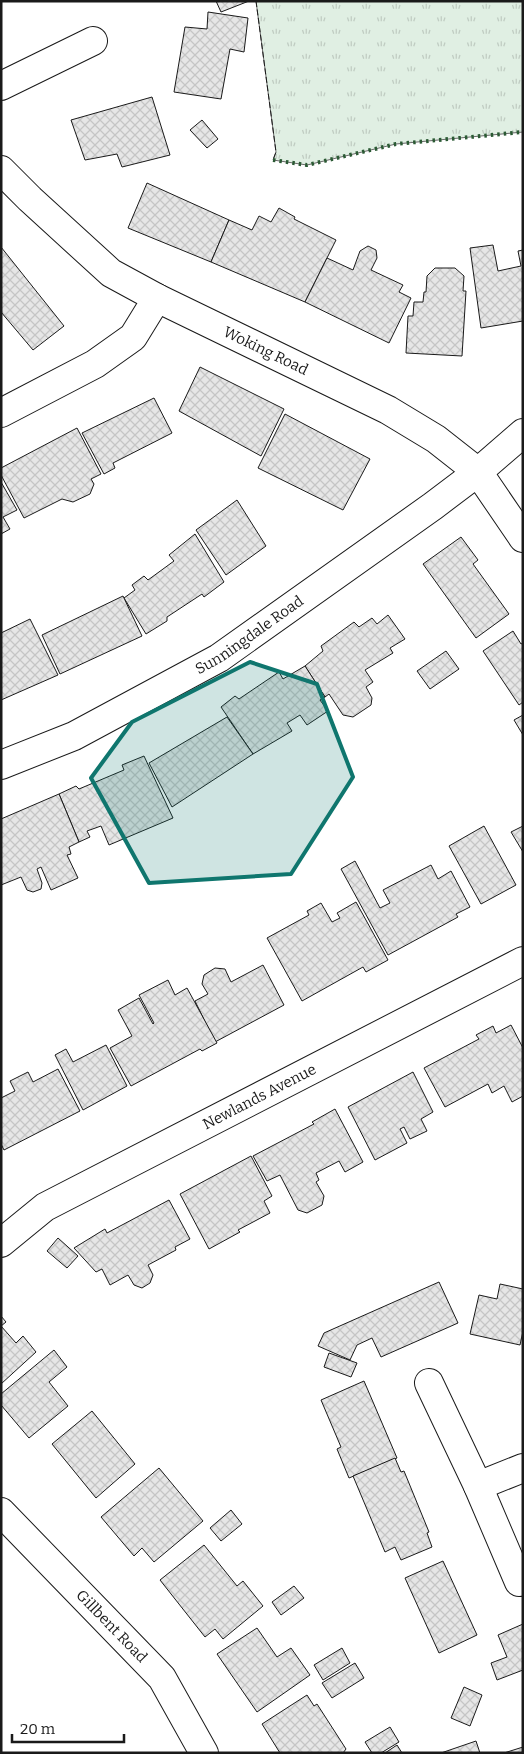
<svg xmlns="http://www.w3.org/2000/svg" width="524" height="1754" viewBox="0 0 524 1754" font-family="Bitter,serif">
	<defs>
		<pattern id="grass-tufts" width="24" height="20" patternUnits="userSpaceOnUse" patternTransform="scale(1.25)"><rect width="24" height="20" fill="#e0efe3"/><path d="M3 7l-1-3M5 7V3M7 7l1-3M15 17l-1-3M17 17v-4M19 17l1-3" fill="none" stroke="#c0ccc2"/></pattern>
		<pattern id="building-cross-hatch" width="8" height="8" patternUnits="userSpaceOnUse" patternTransform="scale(1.25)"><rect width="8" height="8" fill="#e6e6e6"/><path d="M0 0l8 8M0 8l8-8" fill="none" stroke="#c5c5c5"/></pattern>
	</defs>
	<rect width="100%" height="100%" fill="#fff"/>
	<polygon fill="url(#grass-tufts)" stroke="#6a6a6a" points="256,1 523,1 523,132 396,144 307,165 273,160 276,152"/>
	<g fill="url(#building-cross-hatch)" stroke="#1a1a1a">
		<polygon points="216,1 249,1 221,12"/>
		<polygon points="208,12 248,18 244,52 230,49 221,99 174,92 185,27 207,29"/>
		<polygon points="152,97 170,155 122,167 117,154 85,160 71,120"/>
		<polygon points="202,120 218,139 207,148 190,130"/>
		<polygon points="147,183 229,220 211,262 128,228"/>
		<polygon points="279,208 295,217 294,219 336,240 305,302 211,262 229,220 252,230 259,216 271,222"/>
		<polygon points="493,245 498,271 521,266 518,251 523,250 523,321 481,328 470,248"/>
		<polygon points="368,246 376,250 377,258 371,270 403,285 399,292 411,298 389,343 305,302 327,258 353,270 360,251"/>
		<polygon points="1,247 64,326 33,350 1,312"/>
		<polygon points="435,268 455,268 464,276 463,291 466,291 462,356 406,353 408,316 413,316 414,302 423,302 424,292 426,292 427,276"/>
		<polygon points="200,367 284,409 261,456 179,411"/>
		<polygon points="154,398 172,433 113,463 115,468 104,474 82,433"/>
		<polygon points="285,414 370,459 343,510 258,468"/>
		<polygon points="77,428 101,474 91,479 94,484 90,494 73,502 62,499 24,518 1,475 1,468"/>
		<polygon points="1,482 17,510 3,517 10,529 1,534"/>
		<polygon points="237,500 266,546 226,575 196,530"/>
		<polygon points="195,534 224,582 204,597 202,594 167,617 167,621 146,634 124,598 135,590 132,585 144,576 148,580 174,561 169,555"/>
		<polygon points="461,537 478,560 473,564 509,614 476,638 423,564"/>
		<polygon points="123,596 142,636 60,674 42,635"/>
		<polygon points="388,615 405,639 390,648 393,653 365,670 373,682 366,687 372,698 371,705 353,717 343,715 329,694 325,697 305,666 323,651 321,646 354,622 359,627 372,618 377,624"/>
		<polygon points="30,619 58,675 1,700 1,633"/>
		<polygon points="513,631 521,644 523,643 523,702 519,705 483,651"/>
		<polygon points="446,651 459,669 430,689 417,671"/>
		<polygon points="305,666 325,697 320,700 328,711 307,725 300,715 287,723 292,731 253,754 221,707 235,696 239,699 279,672 283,679"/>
		<polygon points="523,715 523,735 514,720"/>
		<polygon points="227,717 253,754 172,807 149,763"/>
		<polygon points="144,756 173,818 109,845 101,826 87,831 90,837 79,842 59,794 76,786 79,789 124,770 122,765"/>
		<polygon points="59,794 79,842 69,847 71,854 67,855 78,878 51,890 41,867 37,869 42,883 41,889 33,892 27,890 21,877 1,885 1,819"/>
		<polygon points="484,826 516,885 481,904 449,846"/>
		<polygon points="523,826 523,852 511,832"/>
		<polygon points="355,861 380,908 390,903 383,890 431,865 438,879 451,871 470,907 456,914 458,917 388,955 341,869"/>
		<polygon points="356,902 388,960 366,972 363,967 302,1001 267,938 309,915 307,911 321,903 332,922 340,918 337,913"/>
		<polygon points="263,965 284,1005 215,1042 195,1001 208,994 202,984 204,975 215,968 225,969 231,982"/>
		<polygon points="168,980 175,995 187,988 217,1043 202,1051 200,1049 131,1086 110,1048 132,1036 118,1010 139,998 153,1024 154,1023 139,995"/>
		<polygon points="511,1025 523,1048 523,1096 512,1102 504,1086 492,1093 488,1084 445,1107 424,1068 479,1039 476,1035 493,1026 496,1033"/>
		<polygon points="106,1045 127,1086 83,1110 55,1055 66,1049 73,1062"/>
		<polygon points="58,1069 80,1111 4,1150 1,1144 1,1098 15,1091 10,1081 28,1072 33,1082"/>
		<polygon points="413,1072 433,1112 421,1119 427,1131 410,1139 404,1127 400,1129 407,1143 375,1160 348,1107"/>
		<polygon points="335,1109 363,1162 345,1172 339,1161 316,1173 319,1180 316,1182 324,1196 322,1205 307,1213 298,1210 280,1175 267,1181 253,1156 314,1124 312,1122"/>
		<polygon points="251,1156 272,1196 264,1201 270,1213 238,1230 240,1232 209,1249 180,1194"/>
		<polygon points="169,1200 190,1239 175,1247 176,1250 148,1265 153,1275 150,1283 142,1288 134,1285 128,1275 110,1285 102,1269 96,1272 74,1248 105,1229 107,1233"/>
		<polygon points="58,1238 78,1256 67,1268 47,1251"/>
		<polygon points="439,1282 458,1323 381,1357 372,1338 357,1345 350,1360 318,1346 324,1333"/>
		<polygon points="500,1284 523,1289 523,1331 520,1345 470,1334 479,1295 497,1299"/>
		<polygon points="1,1316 6,1322 1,1326 16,1343 23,1336 36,1352 1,1384"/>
		<polygon points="54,1350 67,1367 49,1382 68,1406 29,1438 1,1405 1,1394"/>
		<polygon points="329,1353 357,1363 351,1377 324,1367"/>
		<polygon points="364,1381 397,1458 349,1478 337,1449 341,1447 321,1400"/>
		<polygon points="92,1411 135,1464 96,1498 52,1444"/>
		<polygon points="395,1458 401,1472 404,1471 429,1532 427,1533 432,1547 401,1560 395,1547 385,1552 353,1476"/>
		<polygon points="159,1468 203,1521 154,1562 142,1548 134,1556 101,1517"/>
		<polygon points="231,1510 242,1524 221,1541 210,1528"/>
		<polygon points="204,1545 237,1586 243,1581 263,1606 223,1639 215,1629 205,1637 160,1580"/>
		<polygon points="443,1561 477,1635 439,1653 405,1578"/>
		<polygon points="294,1586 304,1598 281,1615 272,1602"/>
		<polygon points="523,1624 523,1670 497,1680 491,1663 507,1657 498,1635"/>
		<polygon points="257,1628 277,1657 291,1648 310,1675 257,1712 217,1654"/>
		<polygon points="342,1648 350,1663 323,1680 314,1665"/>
		<polygon points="355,1663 364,1678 332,1698 322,1683"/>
		<polygon points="464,1687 482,1695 470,1726 451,1718"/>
		<polygon points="307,1695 314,1706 317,1704 346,1749 343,1753 280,1753 262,1724"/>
		<polygon points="390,1727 399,1742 381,1753 372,1753 365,1742"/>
		<polygon points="476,1741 480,1753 441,1753"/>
		<polygon points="397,1745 402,1753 385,1753"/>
		<polygon points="523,1747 523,1753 504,1753"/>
	</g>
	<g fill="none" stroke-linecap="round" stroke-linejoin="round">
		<g stroke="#1a1a1a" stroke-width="30">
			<g id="minor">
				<polyline points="1,86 93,41"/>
				<path id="s1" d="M1,170L30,199L111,273L157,298L388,410L436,439L478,472L523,538"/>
				<polyline points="1,413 95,364 133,337 157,298"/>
				<path id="s2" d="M1,765L74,736L219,658L433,506L478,472L523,433"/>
				<path id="s3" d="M1,1243L45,1207L523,961"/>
				<polyline points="429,1383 478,1486 519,1582"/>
				<polyline points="478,1486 523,1468"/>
				<path id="s4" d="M1,1512L162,1678L204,1753"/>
			</g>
		</g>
		<use href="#minor" stroke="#fff" stroke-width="28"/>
		<polyline stroke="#2b5a34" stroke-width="4" stroke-dasharray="2.5 4" stroke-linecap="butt" points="273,160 307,165 396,144 523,132"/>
		<polyline stroke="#1a1a1a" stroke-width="1" stroke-dasharray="6 2.5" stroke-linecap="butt" points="256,1 276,152 273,160"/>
	</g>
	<path fill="#0f766e" fill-opacity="0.2" stroke="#0f766e" stroke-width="4" stroke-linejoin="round" d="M250,662L317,684L353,777L291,874L149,883L91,778L132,722Z"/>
	<g text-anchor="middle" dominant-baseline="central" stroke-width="4" stroke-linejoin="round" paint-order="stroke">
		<g font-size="15" fill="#1a1a1a" stroke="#fff">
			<text stroke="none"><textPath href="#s1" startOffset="324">Woking Road</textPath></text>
			<text stroke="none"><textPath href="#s2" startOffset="281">Sunningdale Road</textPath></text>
			<text stroke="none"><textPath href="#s3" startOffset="298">Newlands Avenue</textPath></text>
			<text stroke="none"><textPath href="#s4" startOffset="159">Gillbent Road</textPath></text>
		</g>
	</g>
	<rect width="524" height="1754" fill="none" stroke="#1a1a1a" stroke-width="5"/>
	<path d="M12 1734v8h112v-8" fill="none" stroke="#1a1a1a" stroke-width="2.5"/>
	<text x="20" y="1734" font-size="15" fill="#1a1a1a" stroke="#ffffff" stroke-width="4" paint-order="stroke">20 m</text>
</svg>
